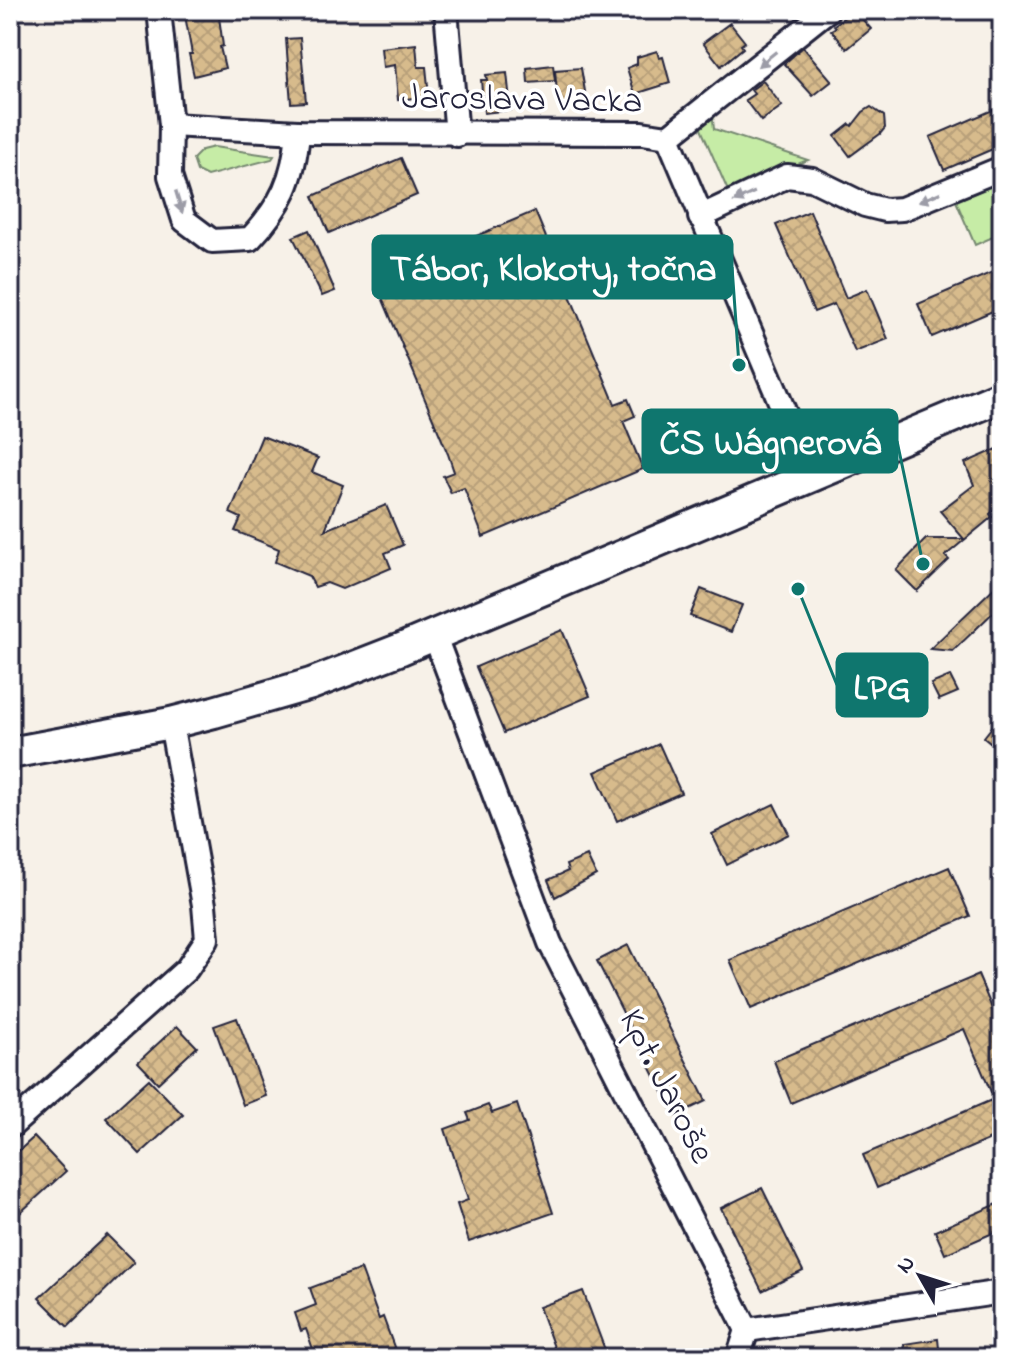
<svg xmlns="http://www.w3.org/2000/svg" width="1012" height="1368" viewBox="0 0 1012 1368" font-family="'Indie Flower',sans-serif">
	<defs>
		<pattern id="building-cross-hatch" width="8" height="8" patternUnits="userSpaceOnUse" patternTransform="scale(2)"><rect width="8" height="8" fill="#d7bb8c"/><path d="M0 0l8 8M0 8l8-8" fill="none" stroke="#b8a07a"/></pattern>
	</defs>
	<rect width="100%" height="100%" fill="#f7f1e8"/>
	<filter id="ink" filterUnits="userSpaceOnUse"><feTurbulence type="fractalNoise" baseFrequency=".0125" numOctaves="2"/><feDisplacementMap in="SourceGraphic" scale="16" xChannelSelector="R" yChannelSelector="G"/><feConvolveMatrix kernelMatrix="1 2 1 2 8 2 1 2 1" color-interpolation-filters="sRGB"/></filter>
	<g filter="url(#ink)">
		<g fill="#c6eca6" stroke="#748770" stroke-width="2">
			<polygon points="717,112 713,120 714,129 808,160 728,191 701,129 701,125"/>
			<polygon points="214,147 274,156 272,159 207,176 197,171 193,159 202,150"/>
			<polygon points="1002,181 1002,233 975,245 956,201"/>
		</g>
		<g fill="url(#building-cross-hatch)" stroke="#22223b" stroke-width="2">
			<polygon points="184,10 218,10 223,46 220,47 225,68 194,76 189,54 192,54"/>
			<polygon points="854,10 871,29 847,49 831,30 836,27 834,25"/>
			<polygon points="730,23 745,42 741,45 743,48 721,66 703,43"/>
			<polygon points="300,38 306,102 291,103 286,39"/>
			<polygon points="416,44 418,67 426,67 429,96 398,100 395,65 383,67 381,48"/>
			<polygon points="803,47 832,81 813,96 784,64"/>
			<polygon points="657,51 659,58 663,57 670,83 635,94 627,68 637,64 637,57"/>
			<polygon points="553,65 555,81 528,83 527,68"/>
			<polygon points="581,68 587,103 558,106 555,70"/>
			<polygon points="507,73 511,110 484,113 481,80 487,80 486,75"/>
			<polygon points="763,81 782,106 761,121 745,100 754,94 751,90"/>
			<polygon points="1002,106 1002,145 944,170 930,137"/>
			<polygon points="871,107 884,116 885,128 880,134 850,156 835,136 850,124 852,126 863,112"/>
			<polygon points="401,158 417,195 329,233 313,196"/>
			<polygon points="535,211 615,404 628,399 635,416 623,421 643,469 483,537 464,488 451,493 443,476 454,472 448,454 381,295 384,293 374,279 375,274 384,270 382,265 403,256 406,262 414,258 415,262"/>
			<polygon points="810,211 846,298 867,289 888,339 855,352 834,304 814,312 776,225"/>
			<polygon points="309,230 335,291 322,296 293,237"/>
			<polygon points="1002,268 1002,307 932,337 918,304"/>
			<polygon points="262,436 318,458 312,472 343,485 325,530 386,505 403,545 385,553 391,568 342,589 327,583 315,587 309,576 275,562 279,549 235,531 241,518 230,513"/>
			<polygon points="997,449 1002,461 1002,504 990,514 992,517 945,556 949,560 917,591 896,570 926,539 964,539 940,511 974,485 965,463"/>
			<polygon points="1002,580 1002,604 953,651 930,649"/>
			<polygon points="701,589 742,605 731,632 690,616"/>
			<polygon points="562,630 590,696 504,733 476,667"/>
			<polygon points="950,676 958,692 939,700 931,684"/>
			<polygon points="1002,714 1002,752 984,737"/>
			<polygon points="659,744 681,793 617,821 595,772"/>
			<polygon points="774,804 789,834 727,865 712,834"/>
			<polygon points="587,856 596,875 555,897 548,880 568,871 566,865"/>
			<polygon points="949,867 970,916 751,1009 730,960"/>
			<polygon points="628,945 706,1101 675,1116 597,961"/>
			<polygon points="978,975 1002,1032 1002,1134 877,1188 863,1155 994,1099 964,1029 791,1103 774,1061"/>
			<polygon points="237,1018 266,1096 243,1105 214,1026"/>
			<polygon points="177,1026 197,1047 158,1083 138,1062"/>
			<polygon points="149,1079 183,1115 140,1154 106,1118"/>
			<polygon points="517,1104 553,1213 469,1242 457,1204 468,1200 445,1129 470,1120 467,1113 488,1105 492,1113"/>
			<polygon points="34,1137 66,1171 10,1222 10,1159"/>
			<polygon points="762,1188 803,1271 762,1291 721,1208"/>
			<polygon points="1002,1202 1002,1229 945,1254 935,1231"/>
			<polygon points="107,1235 134,1262 68,1327 39,1298"/>
			<polygon points="361,1269 379,1319 383,1317 398,1358 316,1358 306,1329 301,1331 295,1313 316,1305 310,1288"/>
			<polygon points="583,1291 608,1358 558,1358 539,1307"/>
			<polygon points="938,1339 940,1358 905,1358 904,1344"/>
		</g>
		<g fill="none" stroke-linecap="round" stroke-linejoin="round">
			<g stroke="#22223b" stroke-width="28">
				<g id="street">
					<path d="M159,10L171,125L170,176L184,220L212,241L250,239C282,205 294,179 298,132"/>
					<polyline points="446,10 457,135"/>
					<polyline points="171,125 298,132 642,133 668,137 828,10"/>
					<polyline points="668,137 790,425 815,475"/>
					<polyline points="700,217 787,176 812,179 865,205 885,210 902,209 1002,168"/>
					<polyline points="434,634 550,943 747,1330"/>
					<polyline points="10,1127 187,969 207,939 204,905 171,723"/>
					<polyline points="747,1330 1002,1292"/>
					<polyline points="738,1358 747,1330"/>
				</g>
			</g>
			<g stroke="#22223b" stroke-width="36">
				<polyline id="secondary" points="10,753 171,723 214,712 311,684 401,649 1002,396"/>
			</g>
			<use href="#street" stroke="#fff" stroke-width="22"/>
			<use href="#secondary" stroke="#fff" stroke-width="30"/>
		</g>
		<defs><path id="oneway-solid" d="M-6-.8H1V-3.2L6.5 0L1 3.2V.8H-6Z" transform="scale(2)"/></defs>
		<g fill="#9c9ca7">
			<use href="#oneway-solid" transform="translate(767 59) rotate(141)"/>
			<use href="#oneway-solid" transform="translate(744 197) rotate(155)"/>
			<use href="#oneway-solid" transform="translate(930 197) rotate(157)"/>
			<use href="#oneway-solid" transform="translate(179 202) rotate(73)"/>
		</g>
	</g>
	<g text-anchor="middle" dominant-baseline="central" stroke-width="7" stroke-linejoin="round" paint-order="stroke">
		<g font-size="36" fill="#22223b" stroke="#fff">
			<text transform="translate(522 101) rotate(1)">Jaroslava Vacka</text>
			<text transform="translate(665 1087) rotate(63)">Kpt. Jaroše</text>
		</g>
	</g>
	<path fill="none" stroke="#0f766e" stroke-width="3" d="M739 365L732 267M923 564L897 441M798 589L837 685"/>
	<g fill="#0f766e" stroke="#fff" stroke-width="3">
		<circle cx="739" cy="365" r="8"/>
		<circle cx="923" cy="564" r="8"/>
		<circle cx="798" cy="589" r="8"/>
	</g>
	<g fill="#0f766e" stroke="#0f766e" stroke-width="3">
		<rect x="373" y="236" width="359" height="62" rx="8"/>
		<rect x="643" y="410" width="254" height="62" rx="8"/>
		<rect x="837" y="654" width="90" height="62" rx="8"/>
	</g>
	<g font-size="38" text-anchor="middle" font-weight="bold" fill="#fff">
		<text x="553" y="280">Tábor, Klokoty, točna</text>
		<text x="770" y="454">ČS Wágnerová</text>
		<text x="882" y="699">LPG</text>
	</g>
	<rect width="1012" height="1368" fill="none" stroke="#fff" stroke-width="40"/>
	<rect x="20" y="20" width="972" height="1328" fill="none" stroke="#22223b" stroke-width="3" filter="url(#ink)"/>
	<g transform="translate(920 1276) rotate(309)" stroke="#ffffff" stroke-width="6" paint-order="stroke">
	<path d="M0-6L14 30L0 20L-14 30Z" fill="#22223b"/>
	<text y="-12" font-size="22" font-weight="bold" text-anchor="middle" fill="#22223b">N</text>
	</g>
</svg>
